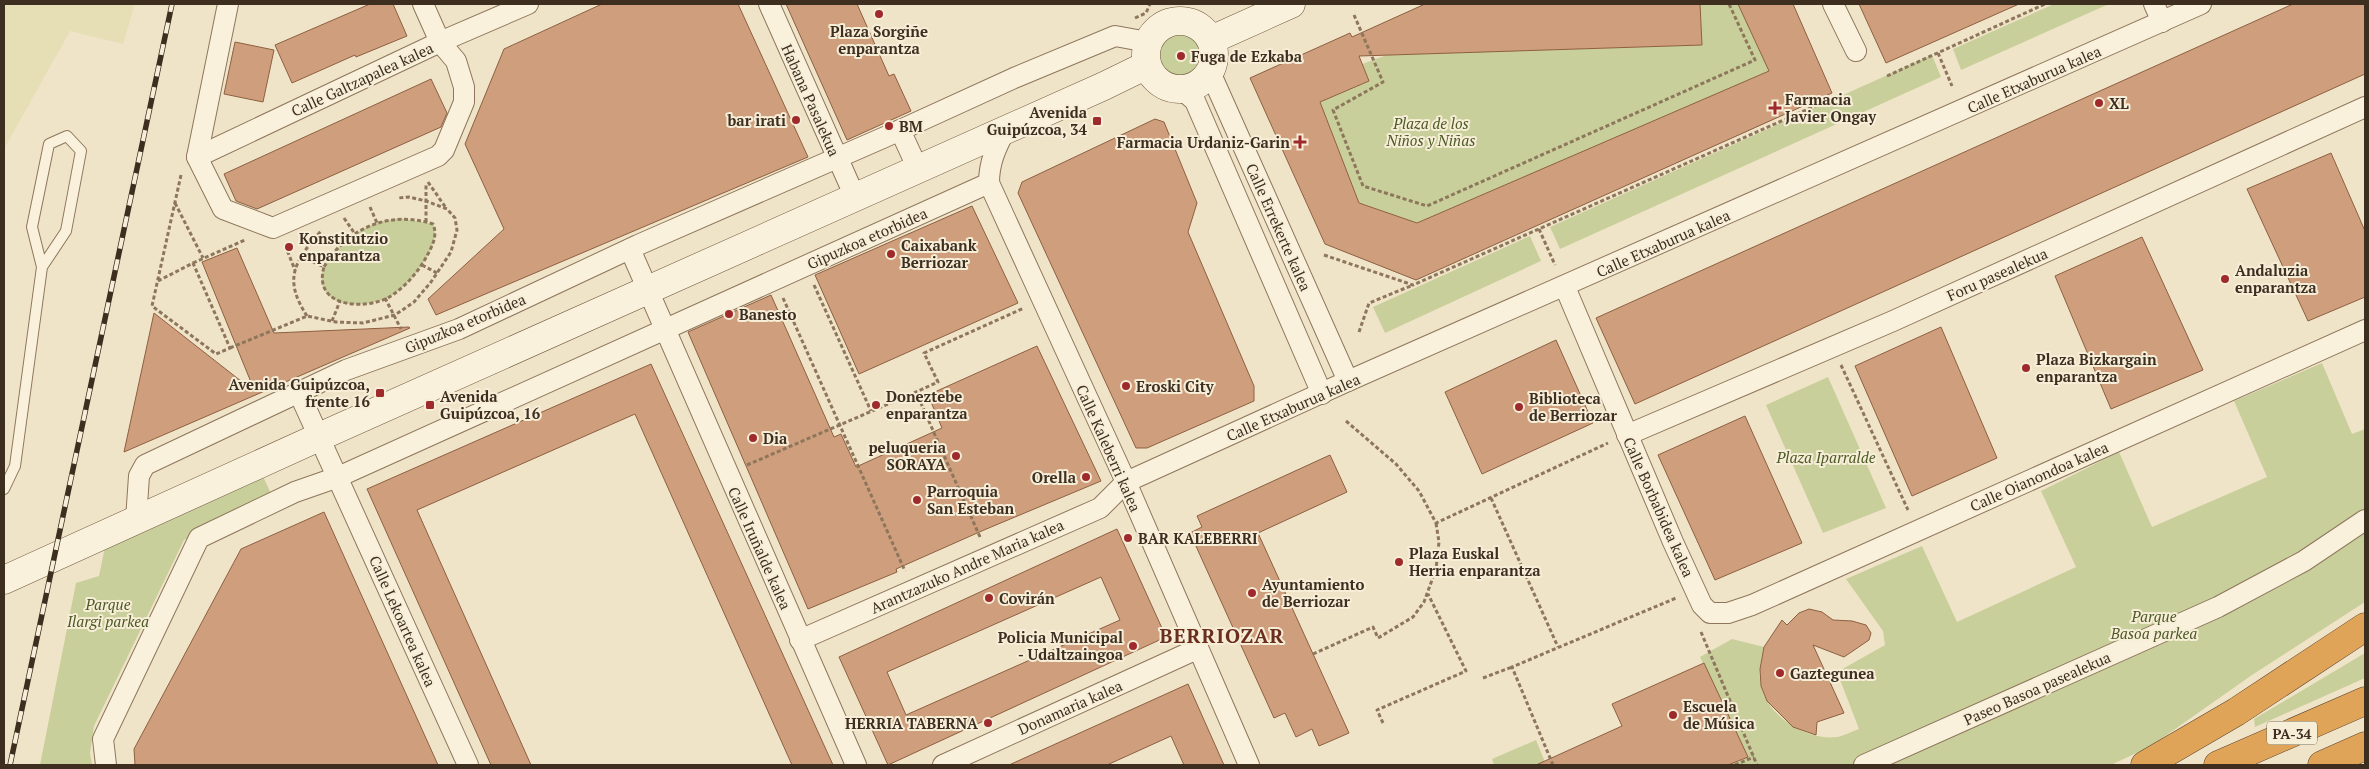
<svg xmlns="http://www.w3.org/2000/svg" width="2369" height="769" viewBox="0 0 2369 769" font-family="'PT Serif',serif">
	<rect width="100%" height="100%" fill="#f0e4c8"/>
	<polygon fill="#e6deb5" points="4,4 135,4 123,44 70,31 4,149"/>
	<g fill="#c9cf9b">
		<polygon points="1700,4 1738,4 1769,71 1417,223 1359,203 1320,102 1369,81 1362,64 1387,55 1701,45"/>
		<polygon points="2054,4 2109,4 1961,70 1953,49"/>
		<circle cx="1180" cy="55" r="23"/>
		<polygon points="1932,55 1941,77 1560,249 1550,227"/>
		<path d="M399,218L433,224C439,238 429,255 421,266C413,278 403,288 391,296C374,306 335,311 324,289C311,262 355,231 376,223C383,220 392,220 399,218Z"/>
		<polygon points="1530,236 1541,261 1385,333 1373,307"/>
		<path d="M2322,363L2352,434L2365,429V602L2252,675L2151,746L2111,765H1728L1744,759L1746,753L1700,657L1732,639L1764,647C1761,660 1758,673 1761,686C1768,716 1806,741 1837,737C1844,736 1852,731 1859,729L1837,672L1885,645L1883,631L1846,579L1922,546L1957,622L2076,567L2041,491L2119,452L2152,527L2267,477L2234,401Z"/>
		<polygon points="1828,377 1886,508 1823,533 1766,405"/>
		<polygon points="261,472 273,498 184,540 94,726 90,753 92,765 40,765 76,583 99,576 105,547"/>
		<polygon points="2365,653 2365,678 2255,727 2254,719"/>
		<polygon points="1536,740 1545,762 1560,754 1565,765 1494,765 1492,759"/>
	</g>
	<g fill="#cf9f7d" stroke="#8d5f41" fill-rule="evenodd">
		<polygon points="370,4 393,4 407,36 356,57 355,55 292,83 275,45"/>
		<polygon points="602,4 738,4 808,157 436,315 428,299 504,229 465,144 504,49"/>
		<polygon points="786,4 857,4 889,76 894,74 911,111 847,140"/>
		<polygon points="1425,4 1700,4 1702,45 1359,56 1369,81 1320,102 1359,203 1417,223 1769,71 1738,4 1793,4 1832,93 1416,280 1325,244 1250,78 1350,33 1352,37"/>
		<polygon points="1859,4 2019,4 1886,63"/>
		<polygon points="2293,4 2365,4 2365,74 1635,404 1596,318"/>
		<polygon points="235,42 274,50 263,102 224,94"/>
		<polygon points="431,79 447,113 441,127 257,209 236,201 224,174"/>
		<polygon points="1155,119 1164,122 1197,203 1188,232 1254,386 1254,401 1147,448 1136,448 1018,193 1022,182"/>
		<polygon points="2331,153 2365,231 2365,297 2308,321 2247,189"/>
		<polygon points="972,206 1018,303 859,374 815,275"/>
		<polygon points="2142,237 2203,370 2111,409 2055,276"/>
		<polygon points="237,248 274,333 409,327 410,328 124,452 154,313 255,392 202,262"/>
		<polygon points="771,295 834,437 841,434 856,467 942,428 928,395 1037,346 1101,481 984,530 896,569 897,572 808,609 688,332"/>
		<polygon points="1941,327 1997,458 1912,496 1855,366"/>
		<polygon points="1556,340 1593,423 1482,474 1445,392"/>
		<polygon points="651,364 833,765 792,765 635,414 417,510 531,765 491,765 367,489"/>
		<polygon points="1745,416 1802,543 1715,580 1658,455"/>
		<polygon points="1330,455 1347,492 1258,533 1349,733 1319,746 1312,729 1296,737 1285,713 1274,718 1190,533 1202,527 1197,516"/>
		<polygon points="324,512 438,765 135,765 134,749 241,549"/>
		<path d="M1117,529L1166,637L888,765L839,657ZM1101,577L1120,620L906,715L887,672Z"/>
		<polygon points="1809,609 1822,612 1833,620 1852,621 1866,625 1871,633 1869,640 1844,657 1813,645 1844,713 1817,722 1816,735 1793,727 1767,701 1761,686 1760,669 1764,647 1782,620 1787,625 1799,613"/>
		<polygon points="1704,663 1748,757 1728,765 1536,765 1622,726 1612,704"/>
		<polygon points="1188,684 1224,765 1184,765 1171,736 1107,765 1009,765"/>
	</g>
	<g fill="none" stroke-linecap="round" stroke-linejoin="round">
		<g stroke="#8d765c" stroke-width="12">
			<polyline id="lane" points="4,489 15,466 42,267 32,227 49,144 67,136 81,151 66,231 42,267"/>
		</g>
		<g stroke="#8d765c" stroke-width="22">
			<g id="street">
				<polyline points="228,4 197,157 223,209 273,228 438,156 444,150 464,102 464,87 456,61 440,42 423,4"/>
				<polyline points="769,4 855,197"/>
				<polyline points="1833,4 1856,51"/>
				<polyline points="2154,4 2162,22"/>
				<polyline points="1210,72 1348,381"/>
				<polyline points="1181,89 1195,101 1322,394"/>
				<polyline points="900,130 918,169"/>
				<path d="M1005,130C996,148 989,162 989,183L1126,482L1249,765"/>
				<polyline points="197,157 440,42 528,4"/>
				<polyline points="630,249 856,765"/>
				<polyline points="1565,287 1673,542 1702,605 1710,613 1728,613 1752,605 2365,330"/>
				<polyline points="299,393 468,765"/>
				<polyline points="1627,435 1893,321 2365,107"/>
				<polyline points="136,520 139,476 145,465 346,370 459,329 638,245 885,137 1014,78 1115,36 1148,42"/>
				<polyline points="800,640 1100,508 1126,482 1146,473 1348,381 2201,4"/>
				<polyline points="106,765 103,739 199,538 295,492 338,477 989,183"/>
				<polyline points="943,765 1197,649"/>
				<polyline points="1864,765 2218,607 2304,561 2365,520"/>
			</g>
		</g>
		<g stroke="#6f573f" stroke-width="29">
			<g id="secondary">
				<circle cx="1180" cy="55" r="34"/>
				<polyline points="1211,40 1291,4"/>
				<polyline points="4,580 319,437 1104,86 1147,65"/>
			</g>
		</g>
		<g stroke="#5b4430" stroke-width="29">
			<g id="highway">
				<polyline points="2145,765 2236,712 2365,627"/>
				<polyline points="2218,765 2365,701"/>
				<polyline points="2322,765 2365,746"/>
			</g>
		</g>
		<g stroke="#8d765c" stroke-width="3" stroke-dasharray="4 2.5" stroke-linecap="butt">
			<polyline points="1354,15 1383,82 1333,110 1363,186 1427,206 1755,60 1729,4"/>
			<polyline points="1135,18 1146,13 1150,4"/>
			<polyline points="1938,53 1952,86"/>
			<polyline points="1887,76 2045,4"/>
			<polyline points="428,182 446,208"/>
			<polyline points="175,203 203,258"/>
			<polyline points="370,207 377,223"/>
			<polyline points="344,218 355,234"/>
			<polyline points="426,222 426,185"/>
			<polyline points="1539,229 1555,265"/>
			<polyline points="285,245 295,270"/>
			<polyline points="1324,255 1413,285 1842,94"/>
			<path d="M301,256L324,267C312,308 367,311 391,296C406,286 418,272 427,256C432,246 438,236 433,224C390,210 346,228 324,267"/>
			<polyline points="193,263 245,240"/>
			<polyline points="422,265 437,273"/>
			<polyline points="158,281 193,263 230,348 216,354 152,306 181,175"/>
			<polyline points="814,285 871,411"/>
			<polyline points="385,298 401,329"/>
			<polyline points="783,298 905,571"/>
			<path d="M307,316C283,279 294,262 321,231"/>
			<polyline points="332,321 340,301"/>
			<polyline points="1359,332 1369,303 1413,285"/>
			<polyline points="230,348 307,316 336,322 363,323 395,315 414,302 431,282 451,252 457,230 455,218 447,209 426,201 409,197 398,198"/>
			<polyline points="1841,365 1908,510"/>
			<polyline points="1346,421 1396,464 1419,491 1436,523 1608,443"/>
			<polyline points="747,465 916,392"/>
			<polyline points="1491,498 1558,647"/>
			<polyline points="980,537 916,392 938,382 924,353 1024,308"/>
			<polyline points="1701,632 1757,765"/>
			<polyline points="1313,654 1373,627 1378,638 1413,617 1424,602 1436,569 1439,542 1436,523"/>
			<polyline points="1483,678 1512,667"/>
			<polyline points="1383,723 1377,710 1466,671 1428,594"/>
			<polyline points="1553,765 1512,667 1676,598"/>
			<polyline points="1735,765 1754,757"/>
		</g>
		<use href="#lane" stroke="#faf1dc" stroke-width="10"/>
		<use href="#street" stroke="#faf1dc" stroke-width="20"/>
		<use href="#secondary" stroke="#faf1dc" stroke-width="28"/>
		<use href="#highway" stroke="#e0a458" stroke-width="28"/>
		<g stroke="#3d2e20" stroke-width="5.5">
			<polyline id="rail" points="10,765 172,4"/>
		</g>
		<use href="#rail" stroke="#f7eed8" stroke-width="4" stroke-dasharray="11" stroke-linecap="butt"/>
	</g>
	<g fill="#9e2a2b" stroke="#f7eed8" stroke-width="2">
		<circle cx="879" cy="14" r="5"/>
		<circle cx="1181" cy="56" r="5"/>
		<circle cx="2099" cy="103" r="5"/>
		<path d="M1772.5 100.5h5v5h5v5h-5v5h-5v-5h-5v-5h5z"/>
		<circle cx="796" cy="120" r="5"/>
		<rect x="1092" y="116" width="10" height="10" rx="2.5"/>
		<circle cx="889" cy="126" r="5"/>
		<path d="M1297.5 134.5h5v5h5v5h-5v5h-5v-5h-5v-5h5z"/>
		<circle cx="289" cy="247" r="5"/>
		<circle cx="891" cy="254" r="5"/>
		<circle cx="2225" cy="279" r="5"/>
		<circle cx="729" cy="314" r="5"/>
		<circle cx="2026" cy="368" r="5"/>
		<circle cx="1126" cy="386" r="5"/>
		<rect x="375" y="388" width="10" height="10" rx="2.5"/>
		<rect x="425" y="400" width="10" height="10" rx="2.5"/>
		<circle cx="876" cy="405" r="5"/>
		<circle cx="1519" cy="407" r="5"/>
		<circle cx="753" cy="438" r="5"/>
		<circle cx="956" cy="456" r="5"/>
		<circle cx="1086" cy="477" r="5"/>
		<circle cx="917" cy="500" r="5"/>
		<circle cx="1128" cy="538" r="5"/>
		<circle cx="1399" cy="562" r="5"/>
		<circle cx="1252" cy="593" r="5"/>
		<circle cx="989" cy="598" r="5"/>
		<circle cx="1133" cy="646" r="5"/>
		<circle cx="1780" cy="673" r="5"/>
		<circle cx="1673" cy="715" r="5"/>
		<circle cx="988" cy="723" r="5"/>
	</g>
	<g text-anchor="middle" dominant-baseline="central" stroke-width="4" stroke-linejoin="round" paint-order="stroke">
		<rect fill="#f7eed8" stroke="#756857" stroke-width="1" x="2267" y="721.5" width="50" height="23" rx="4"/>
		<g font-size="14" font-weight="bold" fill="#3d2e20">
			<text x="2292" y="733">PA-34</text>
		</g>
		<g font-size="15" font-weight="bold" fill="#3d2e20" stroke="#f7eed8" text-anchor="start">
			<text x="879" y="31" text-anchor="middle">Plaza Sorgiñe<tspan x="879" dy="17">enparantza</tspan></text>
			<text x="1191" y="56">Fuga de Ezkaba</text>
			<text x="1785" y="99">Farmacia<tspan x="1785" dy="17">Javier Ongay</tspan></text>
			<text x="2109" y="103">XL</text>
			<text x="1087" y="112" text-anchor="end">Avenida<tspan x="1087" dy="17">Guipúzcoa, 34</tspan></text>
			<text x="786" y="120" text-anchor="end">bar irati</text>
			<text x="899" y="126">BM</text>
			<text x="1290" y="142" text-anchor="end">Farmacia Urdaniz-Garin</text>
			<text x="299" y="238">Konstitutzio<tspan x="299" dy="17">enparantza</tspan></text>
			<text x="901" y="245">Caixabank<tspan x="901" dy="17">Berriozar</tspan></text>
			<text x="2235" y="270">Andaluzia<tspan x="2235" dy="17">enparantza</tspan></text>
			<text x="739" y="314">Banesto</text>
			<text x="2036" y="359">Plaza Bizkargain<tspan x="2036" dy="17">enparantza</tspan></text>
			<text x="370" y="384" text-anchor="end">Avenida Guipúzcoa,<tspan x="370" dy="17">frente 16</tspan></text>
			<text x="1136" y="386">Eroski City</text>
			<text x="440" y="396">Avenida<tspan x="440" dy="17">Guipúzcoa, 16</tspan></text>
			<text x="886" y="396">Doneztebe<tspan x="886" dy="17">enparantza</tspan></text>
			<text x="1529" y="398">Biblioteca<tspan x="1529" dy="17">de Berriozar</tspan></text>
			<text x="763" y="438">Dia</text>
			<text x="946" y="447" text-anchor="end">peluqueria<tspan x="946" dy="17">SORAYA</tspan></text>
			<text x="1076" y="477" text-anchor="end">Orella</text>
			<text x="927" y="491">Parroquia<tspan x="927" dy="17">San Esteban</tspan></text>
			<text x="1138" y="538">BAR KALEBERRI</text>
			<text x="1409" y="553">Plaza Euskal<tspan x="1409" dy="17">Herria enparantza</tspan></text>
			<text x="1262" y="584">Ayuntamiento<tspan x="1262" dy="17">de Berriozar</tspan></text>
			<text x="999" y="598">Covirán</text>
			<text x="1123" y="637" text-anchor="end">Policia Municipal<tspan x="1123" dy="17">- Udaltzaingoa</tspan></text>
			<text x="1790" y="673">Gaztegunea</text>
			<text x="1683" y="706">Escuela<tspan x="1683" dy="17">de Música</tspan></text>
			<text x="978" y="723" text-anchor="end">HERRIA TABERNA</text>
		</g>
		<g font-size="15" fill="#3d2e20" stroke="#f7eed8">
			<text transform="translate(362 79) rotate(-25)">Calle Galtzapalea kalea</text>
			<text transform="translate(2034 79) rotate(-24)">Calle Etxaburua kalea</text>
			<text transform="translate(811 100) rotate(66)">Habana Pasalekua</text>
			<text transform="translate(1279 227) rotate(66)">Calle Errekerte kalea</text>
			<text transform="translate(867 238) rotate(-24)">Gipuzkoa etorbidea</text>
			<text transform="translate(1663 243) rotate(-24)">Calle Etxaburua kalea</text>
			<text transform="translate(1997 274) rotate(-24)">Foru pasealekua</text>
			<text transform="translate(465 323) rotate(-23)">Gipuzkoa etorbidea</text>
			<text transform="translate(1293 407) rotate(-24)">Calle Etxaburua kalea</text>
			<text transform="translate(1109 448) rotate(66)">Calle Kaleberri kalea</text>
			<text transform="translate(2039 476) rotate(-24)">Calle Oianondoa kalea</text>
			<text transform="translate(1659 507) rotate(66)">Calle Borbabidea kalea</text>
			<text transform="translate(760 548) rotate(66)">Calle Iruñalde kalea</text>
			<text transform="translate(967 566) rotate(-24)">Arantzazuko Andre Maria kalea</text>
			<text transform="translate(403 621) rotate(66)">Calle Lekoartea kalea</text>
			<text transform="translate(2037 688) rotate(-24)">Paseo Basoa pasealekua</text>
			<text transform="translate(1070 707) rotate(-24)">Donamaria kalea</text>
		</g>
		<g font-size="15" font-style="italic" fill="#4d5a26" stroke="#f7eed8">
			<text x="1431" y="123">Plaza de los<tspan x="1431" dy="17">Niños y Niñas</tspan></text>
			<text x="1826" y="457">Plaza Iparralde</text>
			<text x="108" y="604">Parque<tspan x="108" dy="17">Ilargi parkea</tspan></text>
			<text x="2154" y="616">Parque<tspan x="2154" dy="17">Basoa parkea</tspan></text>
		</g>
		<g font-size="20" font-weight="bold" letter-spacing="1" fill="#6b2e1e" stroke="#f7eed8">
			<text x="1222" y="635">BERRIOZAR</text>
		</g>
	</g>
	<rect width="2369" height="769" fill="none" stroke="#3d2e20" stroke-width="10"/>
</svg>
